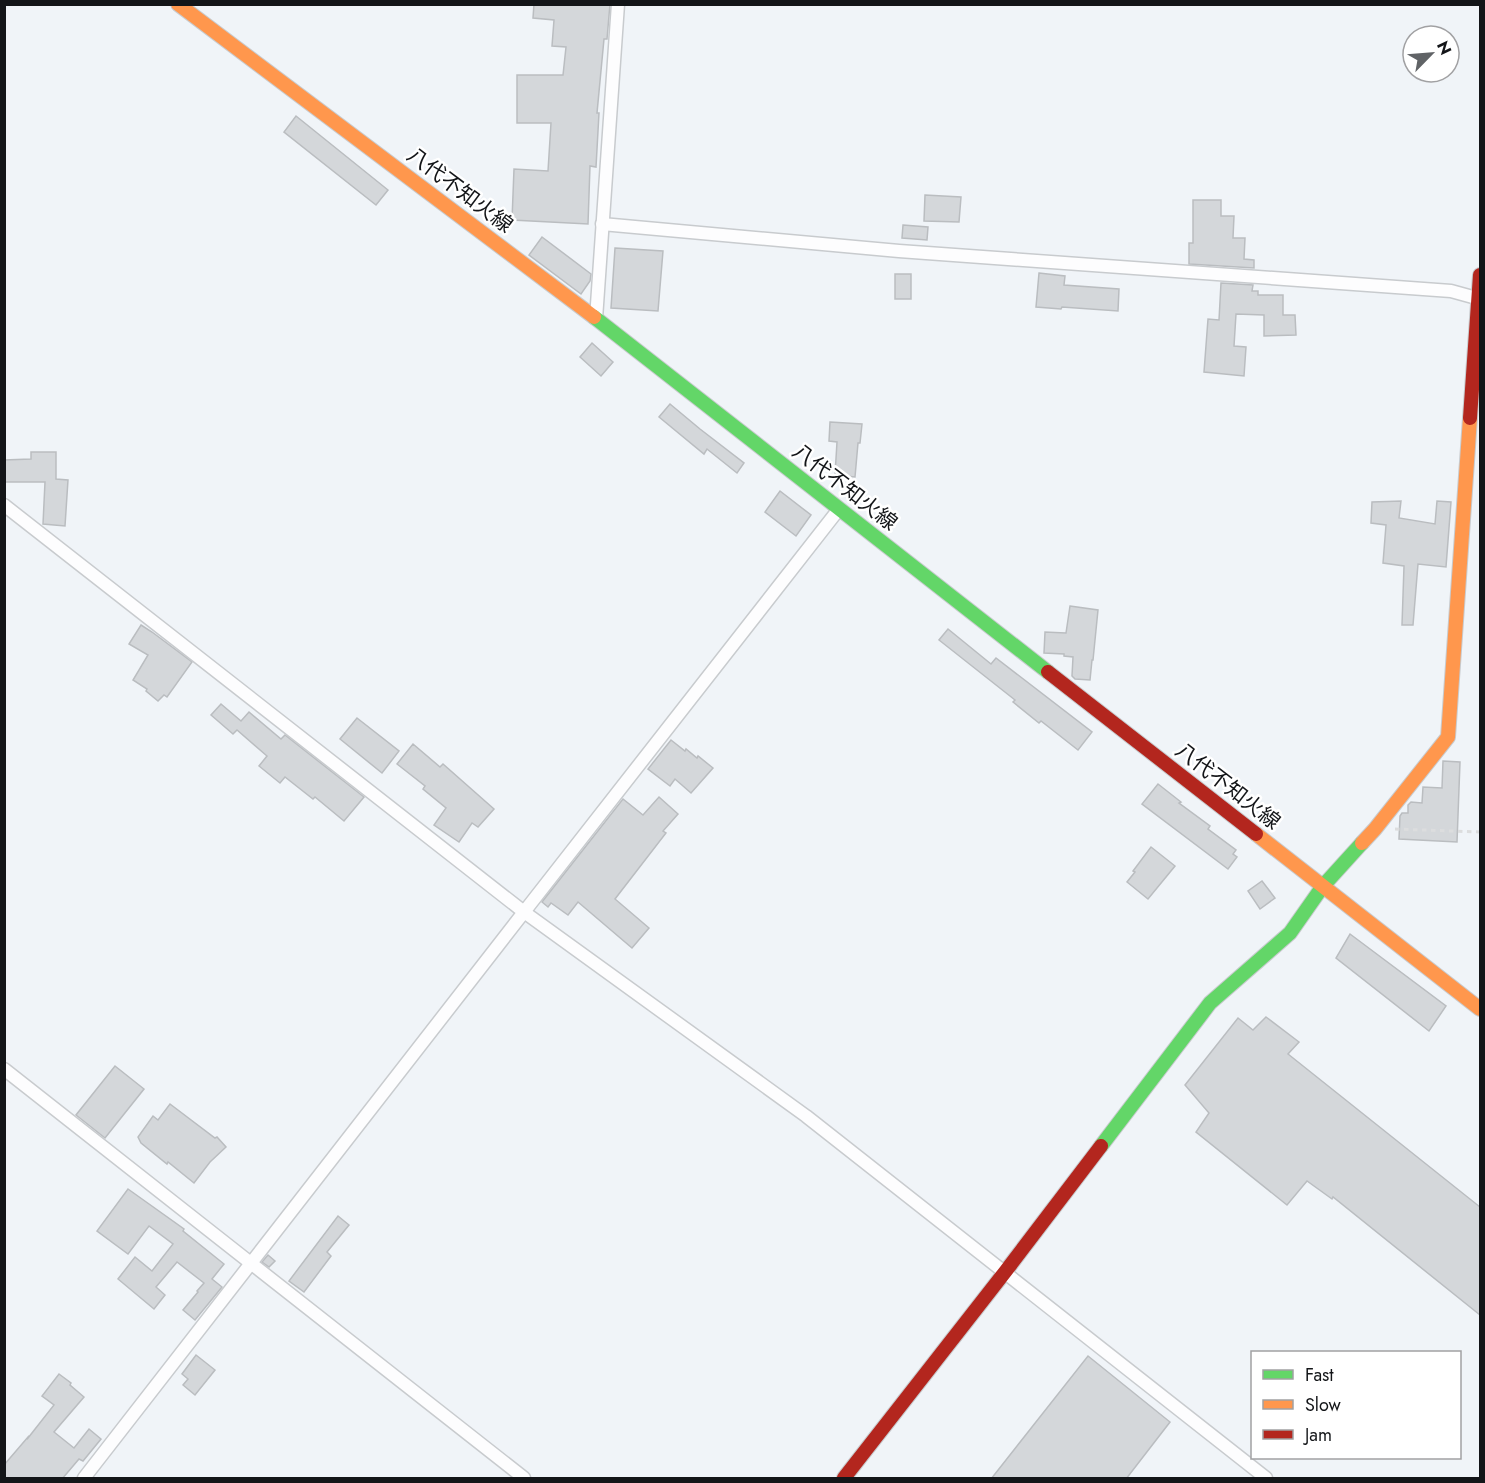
<svg xmlns="http://www.w3.org/2000/svg" width="1485" height="1483" viewBox="0 0 1485 1483" font-family="Jost,'Noto Sans JP',sans-serif">
	<rect width="100%" height="100%" fill="#f0f4f8"/>
	<g fill="#d4d7da" stroke="#babdc0" stroke-width="1.5">
		<polygon points="534,4 610,4 607,39 604,39 597,113 599,113 596,167 590,166 588,224 512,220 514,169 548,171 551,123 517,123 517,75 563,75 566,47 552,46 554,20 533,18"/>
		<polygon points="296,116 388,190 376,205 284,132"/>
		<polygon points="925,195 961,197 959,222 924,221"/>
		<polygon points="1193,200 1221,200 1221,216 1234,216 1233,238 1245,238 1244,259 1254,260 1254,268 1189,264 1189,243 1193,243"/>
		<polygon points="903,225 928,227 927,240 902,238"/>
		<polygon points="542,237 591,274 590,281 581,294 529,255"/>
		<polygon points="615,248 663,251 658,311 611,308"/>
		<polygon points="1039,273 1065,276 1064,285 1119,289 1118,311 1062,307 1061,309 1036,307"/>
		<rect x="895" y="274" width="16" height="25"/>
		<polygon points="1221,283 1253,285 1252,291 1258,291 1258,295 1283,295 1283,315 1295,315 1296,335 1264,336 1264,315 1236,314 1234,346 1246,347 1244,376 1204,372 1208,319 1219,320"/>
		<polygon points="592,343 613,362 601,376 580,357"/>
		<polygon points="670,404 700,429 744,463 737,473 707,449 704,454 659,417"/>
		<polygon points="830,422 862,424 860,443 858,443 855,477 835,475 837,442 829,441"/>
		<polygon points="31,452 56,452 56,479 68,480 65,526 43,524 45,482 4,482 4,460 31,459"/>
		<polygon points="780,491 811,515 796,536 765,512"/>
		<polygon points="1401,501 1399,518 1435,524 1437,501 1451,502 1446,567 1418,564 1413,625 1402,625 1404,566 1383,563 1386,525 1371,523 1372,502"/>
		<polygon points="1070,606 1098,610 1093,660 1092,660 1090,680 1075,679 1072,676 1073,657 1064,656 1064,654 1044,653 1045,632 1066,633"/>
		<polygon points="141,625 152,632 192,662 167,697 164,695 158,701 146,691 147,689 133,680 148,655 129,644"/>
		<polygon points="948,629 991,664 996,658 1092,732 1078,750 1041,721 1039,723 1013,702 1015,700 939,640"/>
		<polygon points="221,704 241,721 249,712 281,739 285,735 364,797 344,821 315,797 313,799 285,777 280,783 259,766 267,756 237,730 233,734 211,715"/>
		<polygon points="357,718 399,751 382,773 340,739"/>
		<polygon points="671,740 685,751 686,749 697,758 698,756 713,768 691,793 675,779 670,786 648,769"/>
		<polygon points="413,744 440,767 443,764 494,809 478,827 472,823 459,842 434,825 446,808 423,789 425,786 397,764"/>
		<polygon points="1443,761 1460,762 1457,842 1399,839 1400,816 1402,813 1408,813 1408,805 1411,802 1422,803 1423,787 1442,788"/>
		<polygon points="1158,784 1181,802 1179,803 1210,826 1208,829 1236,850 1233,854 1237,857 1228,869 1142,804"/>
		<polygon points="659,797 678,814 663,831 666,833 615,899 649,928 632,948 578,902 568,915 551,903 548,907 542,902 623,799 643,815"/>
		<polygon points="1151,847 1175,866 1148,899 1127,882 1135,872 1133,871"/>
		<polygon points="1262,881 1275,898 1260,909 1248,891"/>
		<polygon points="1350,934 1446,1006 1429,1031 1336,958"/>
		<polygon points="1266,1017 1299,1042 1288,1054 1480,1207 1480,1315 1333,1197 1332,1199 1307,1181 1287,1205 1196,1132 1209,1113 1185,1085 1238,1018 1253,1030"/>
		<polygon points="115,1066 144,1089 105,1138 76,1115"/>
		<polygon points="170,1104 215,1138 217,1137 226,1147 210,1162 194,1183 168,1162 167,1164 141,1143 138,1137 153,1116 158,1120"/>
		<polygon points="128,1189 184,1229 183,1231 224,1264 212,1279 222,1287 195,1320 183,1310 198,1292 197,1291 204,1283 177,1262 156,1287 165,1295 154,1309 118,1279 135,1257 152,1271 173,1244 149,1226 128,1254 97,1231"/>
		<polygon points="338,1216 349,1225 327,1252 331,1256 304,1292 289,1281"/>
		<polygon points="268,1255 275,1261 269,1267 262,1262"/>
		<polygon points="196,1355 215,1370 195,1395 183,1385 188,1379 182,1374"/>
		<polygon points="1088,1356 1170,1422 1126,1479 991,1479"/>
		<polygon points="59,1374 71,1383 70,1385 84,1397 54,1432 74,1448 89,1429 101,1439 83,1461 79,1459 62,1479 4,1479 4,1465 28,1437 28,1438 54,1405 42,1396"/>
	</g>
	<g fill="none" stroke-linecap="round" stroke-linejoin="round">
		<g stroke="#c8cbce" stroke-width="15">
			<g id="street">
				<polyline points="602,224 899,251 1451,291 1480,299"/>
				<polyline points="596,319 618,4"/>
				<polyline points="4,505 524,912 806,1116 1266,1478"/>
				<polyline points="4,1069 524,1478"/>
				<polyline points="84,1478 524,912 839,509"/>
			</g>
		</g>
		<g stroke="#c8cbce" stroke-width="16">
			<g id="fast">
				<polyline points="594,317 1048,672"/>
				<polyline points="1101,1146 1210,1003 1290,933 1323,886 1362,843"/>
			</g>
		</g>
		<g stroke="#c8cbce" stroke-width="16">
			<g id="slow">
				<polyline points="178,4 594,317"/>
				<polyline points="1256,834 1480,1009"/>
				<polyline points="1362,843 1375,829 1448,737 1470,418"/>
			</g>
		</g>
		<g stroke="#c8cbce" stroke-width="16">
			<g id="jam">
				<polyline points="1470,418 1480,275"/>
				<polyline points="1048,672 1256,834"/>
				<polyline points="844,1478 1005,1272 1101,1146"/>
			</g>
		</g>
		<polyline stroke="#dcddde" stroke-width="3" stroke-dasharray="4.5 4.5" stroke-linecap="butt" points="1395,829 1480,832"/>
		<use href="#street" stroke="#fdfdfe" stroke-width="12"/>
		<use href="#fast" stroke="#63d668" stroke-width="14"/>
		<use href="#slow" stroke="#ff974d" stroke-width="14"/>
		<use href="#jam" stroke="#b3261e" stroke-width="14"/>
	</g>
	<g text-anchor="middle" dominant-baseline="central" stroke-width="5" stroke-linejoin="round" paint-order="stroke">
		<g font-size="21" fill="#131518" stroke="#fff">
			<text transform="translate(460 190) rotate(37)">八代不知火線</text>
			<text transform="translate(845 487) rotate(38)">八代不知火線</text>
			<text transform="translate(1228 786) rotate(38)">八代不知火線</text>
		</g>
	</g>
	<rect width="1485" height="1483" fill="none" stroke="#131518" stroke-width="12"/>
	<rect x="1251" y="1351" width="210" height="108" fill="#ffffff" stroke="#a1a1a3" stroke-width="1.5"/>
	<rect x="1263" y="1370" width="30" height="9" fill="#63d668" stroke="#a1a1a3" stroke-width="1.5"/>
	<text x="1305" y="1381" font-size="18" fill="#131518">Fast</text>
	<rect x="1263" y="1400" width="30" height="9" fill="#ff974d" stroke="#a1a1a3" stroke-width="1.5"/>
	<text x="1305" y="1411" font-size="18" fill="#131518">Slow</text>
	<rect x="1263" y="1430" width="30" height="9" fill="#b3261e" stroke="#a1a1a3" stroke-width="1.5"/>
	<text x="1305" y="1441" font-size="18" fill="#131518">Jam</text>
	<g transform="translate(1431 54) rotate(65)"><circle r="28" fill="#ffffff" stroke="#a1a1a3" stroke-width="1.5"/>
	<path d="M0-4.5L10 22L0 15L-10 22Z" fill="#606366"/>
	<text y="-9" font-size="16" font-weight="bold" text-anchor="middle" fill="#131518">N</text>
	</g>
</svg>
